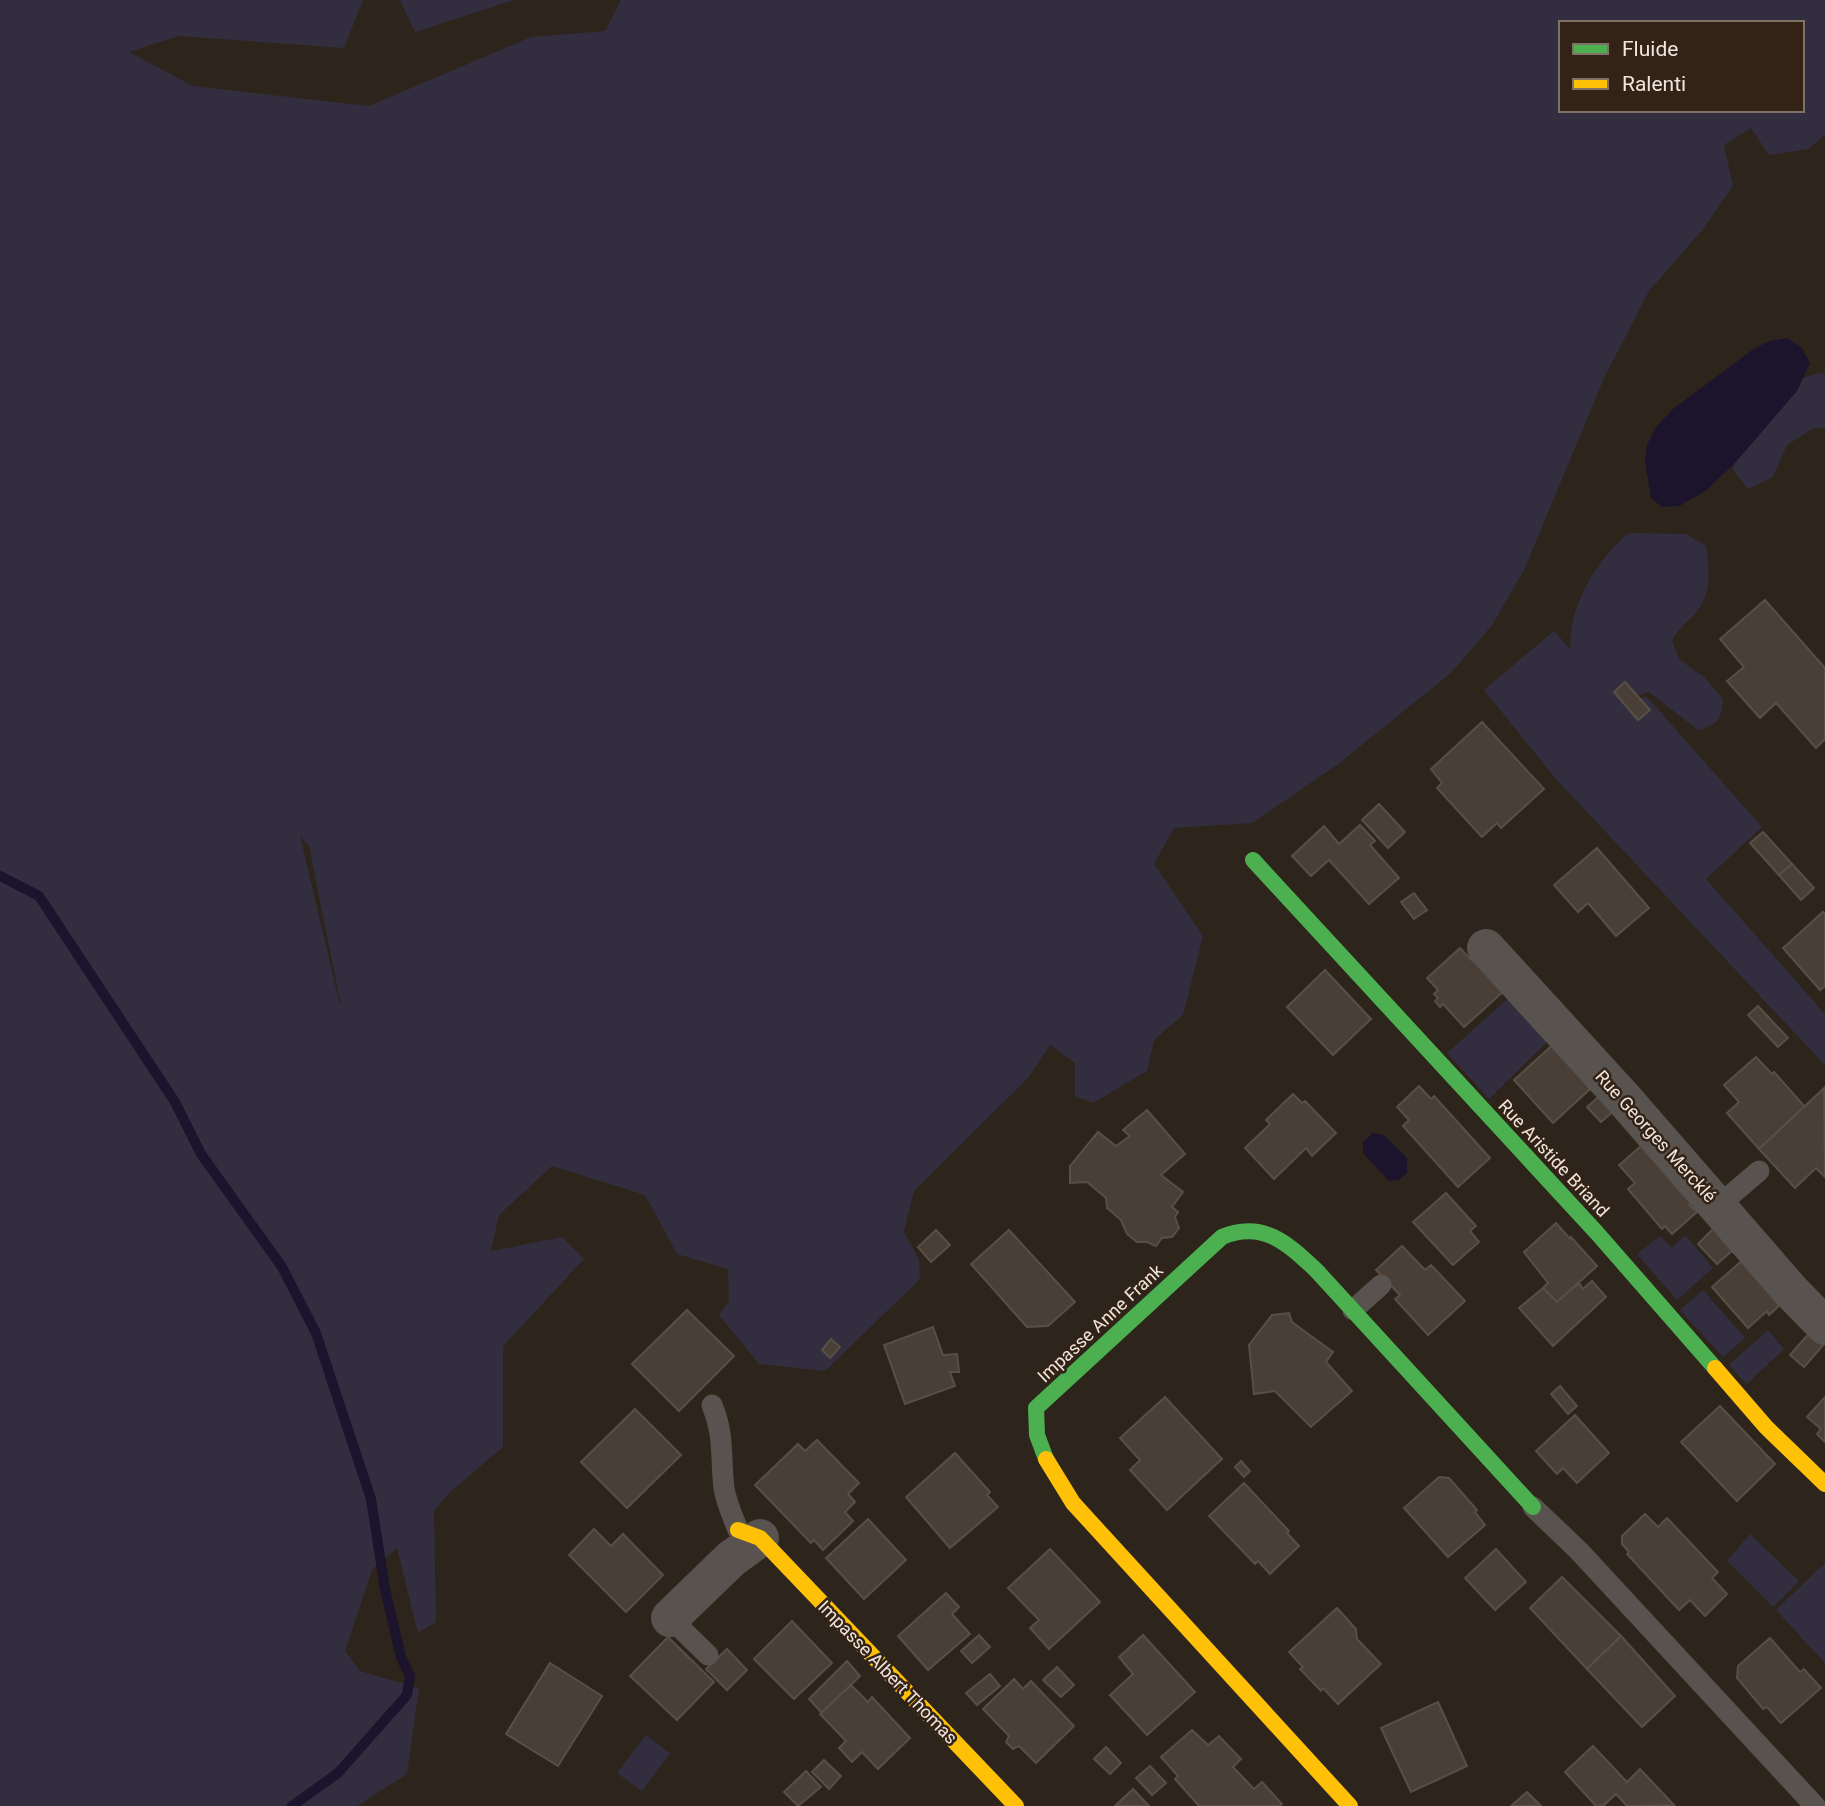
<svg xmlns="http://www.w3.org/2000/svg" width="1825" height="1806" viewBox="0 0 1825 1806" font-family="Roboto,sans-serif">
	<rect width="100%" height="100%" fill="#2d241c"/>
	<g fill="#332e3f" fill-rule="evenodd">
		<path d="M0,0H363L344,48L179,36L129,52L193,86L369,106L531,37L605,31L621,0H1825V134L1809,149L1769,155L1751,128L1724,145L1733,186L1703,229L1649,291L1605,376L1524,570L1492,625L1451,673L1337,765L1252,823L1174,828L1154,864L1203,936L1183,1015L1154,1040L1147,1071L1093,1103L1075,1096V1063L1050,1045L1028,1078L914,1191L904,1232L919,1260L920,1279L825,1371L759,1364L719,1315L729,1301L728,1269L677,1254L645,1195L552,1166L499,1215L491,1251L562,1237L584,1259L503,1346V1447L450,1492L434,1511L436,1622L418,1633L397,1548L372,1570L345,1651L360,1671L419,1688L407,1774L357,1806H0ZM1561,23H1802V110H1561ZM300,836L309,846L341,1005H340Z"/>
		<polygon points="400,0 514,0 415,32"/>
		<polygon points="1820,373 1825,374 1825,428 1814,428 1787,445 1773,477 1748,489 1733,470 1737,449 1752,425 1803,378"/>
		<path d="M1629,533L1686,534L1706,546C1709,567 1712,587 1700,607C1692,620 1680,624 1672,641L1680,660L1704,677L1723,699C1722,718 1718,725 1698,730L1649,692L1621,700L1647,697L1762,827L1706,879L1825,1014V1065L1555,778L1484,690L1554,631L1570,649C1571,640 1570,629 1573,621C1581,587 1603,554 1629,533Z"/>
		<polygon points="1511,996 1551,1038 1489,1099 1447,1053"/>
		<polygon points="1685,1235 1713,1268 1677,1300 1637,1254 1660,1236 1672,1248"/>
		<polygon points="1703,1290 1745,1338 1723,1357 1680,1310"/>
		<polygon points="1768,1330 1784,1349 1747,1384 1729,1365"/>
		<polygon points="1750,1534 1799,1581 1773,1607 1727,1561"/>
		<polygon points="1825,1563 1825,1663 1776,1610"/>
		<polygon points="646,1735 670,1753 642,1791 617,1773"/>
	</g>
	<g fill="#1c132c">
		<polygon points="1787,338 1801,347 1810,363 1797,391 1735,463 1704,492 1679,506 1662,507 1651,498 1645,461 1647,445 1656,427 1673,409 1755,348 1770,341"/>
		<polygon points="1373,1133 1384,1135 1407,1158 1407,1173 1399,1180 1389,1181 1363,1153 1363,1142"/>
	</g>
	<g fill="none" stroke-linecap="round" stroke-linejoin="round">
		<polyline stroke="#1c132c" stroke-width="10" points="0,876 39,896 175,1102 201,1154 282,1267 316,1333 371,1499 385,1589 401,1657 410,1676 407,1695 338,1773 292,1806"/>
	</g>
	<g fill="#493f37" stroke="#574f48" stroke-width="2">
		<polygon points="1765,600 1825,668 1825,739 1816,748 1776,703 1760,718 1727,681 1744,667 1720,639"/>
		<polygon points="1625,682 1650,710 1638,720 1614,692"/>
		<polygon points="1482,722 1544,789 1501,828 1497,823 1482,837 1437,788 1442,783 1431,769"/>
		<polygon points="1379,804 1405,832 1388,848 1362,820"/>
		<polygon points="1360,825 1375,841 1370,845 1399,878 1369,904 1329,860 1311,876 1292,856 1324,826 1339,844"/>
		<polygon points="1763,832 1792,864 1779,875 1750,843"/>
		<polygon points="1597,848 1649,908 1616,936 1588,903 1578,912 1554,885"/>
		<polygon points="1792,864 1814,888 1801,900 1779,875"/>
		<polygon points="1414,893 1427,910 1414,919 1401,902"/>
		<polygon points="1823,912 1825,914 1825,986 1820,990 1783,948"/>
		<polygon points="1460,948 1471,960 1474,958 1504,991 1464,1027 1443,1004 1440,1007 1435,1001 1438,998 1434,994 1438,990 1427,978"/>
		<polygon points="1325,970 1371,1019 1333,1055 1287,1007"/>
		<polygon points="1758,1006 1788,1038 1778,1047 1748,1015"/>
		<polygon points="1557,1041 1590,1089 1553,1123 1514,1080"/>
		<polygon points="1756,1057 1772,1074 1774,1072 1805,1107 1759,1149 1727,1113 1739,1102 1724,1085"/>
		<polygon points="1419,1086 1431,1099 1434,1096 1490,1158 1458,1187 1403,1126 1409,1120 1397,1107"/>
		<polygon points="1824,1088 1825,1177 1816,1168 1795,1188 1759,1149"/>
		<polygon points="1603,1093 1617,1108 1601,1122 1587,1107"/>
		<polygon points="1293,1094 1302,1103 1305,1101 1336,1133 1312,1156 1306,1148 1274,1179 1245,1148 1270,1124 1266,1120"/>
		<polygon points="1147,1110 1185,1154 1161,1175 1183,1192 1172,1207 1178,1212 1175,1217 1179,1228 1172,1237 1162,1238 1156,1246 1147,1242 1137,1242 1127,1234 1121,1220 1107,1208 1106,1198 1087,1182 1070,1183 1070,1166 1098,1132 1116,1146 1130,1136 1123,1130"/>
		<polygon points="1648,1140 1694,1200 1689,1205 1697,1212 1672,1234 1665,1226 1662,1229 1628,1189 1635,1183 1619,1165"/>
		<polygon points="1446,1193 1476,1226 1470,1231 1479,1242 1453,1265 1413,1222"/>
		<polygon points="1556,1223 1570,1239 1571,1237 1597,1266 1557,1302 1543,1288 1548,1283 1524,1252"/>
		<polygon points="1714,1228 1734,1249 1717,1264 1698,1244"/>
		<polygon points="936,1230 950,1245 931,1262 918,1247"/>
		<polygon points="1009,1230 1075,1302 1048,1326 1027,1327 971,1264"/>
		<polygon points="1402,1246 1425,1270 1431,1265 1465,1301 1428,1335 1395,1299 1400,1295 1376,1270"/>
		<polygon points="1745,1258 1780,1305 1769,1315 1767,1311 1748,1328 1712,1287"/>
		<polygon points="1592,1281 1606,1297 1553,1346 1519,1308 1543,1288 1557,1302 1579,1283 1583,1289"/>
		<polygon points="687,1310 734,1356 679,1411 632,1364"/>
		<polygon points="1289,1313 1292,1322 1333,1352 1326,1362 1352,1391 1311,1427 1275,1391 1254,1394 1249,1345 1272,1315"/>
		<polygon points="933,1327 943,1355 957,1354 959,1372 950,1372 955,1386 905,1404 884,1345"/>
		<polygon points="1812,1330 1825,1343 1804,1367 1790,1355"/>
		<polygon points="831,1339 840,1347 830,1358 822,1350"/>
		<polygon points="1560,1386 1577,1406 1568,1414 1551,1394"/>
		<polygon points="1165,1397 1222,1459 1167,1510 1130,1470 1140,1460 1120,1438"/>
		<polygon points="1825,1397 1825,1442 1817,1434 1821,1429 1807,1417"/>
		<polygon points="1720,1406 1775,1464 1737,1501 1681,1442"/>
		<polygon points="635,1409 681,1455 627,1508 581,1462"/>
		<polygon points="1575,1415 1609,1453 1577,1483 1563,1468 1557,1474 1536,1451"/>
		<polygon points="817,1440 859,1483 848,1494 855,1502 845,1512 853,1521 823,1550 814,1540 811,1543 755,1485 798,1444 805,1451"/>
		<polygon points="955,1453 990,1492 987,1495 998,1507 950,1548 906,1497"/>
		<polygon points="1241,1461 1250,1471 1244,1477 1235,1467"/>
		<polygon points="1439,1477 1449,1478 1477,1510 1475,1512 1485,1525 1448,1557 1404,1508"/>
		<polygon points="1244,1483 1289,1531 1287,1533 1299,1546 1270,1574 1258,1561 1255,1564 1209,1516"/>
		<polygon points="1645,1514 1658,1527 1667,1518 1718,1572 1712,1578 1727,1594 1705,1616 1690,1600 1679,1610 1627,1554 1629,1552 1622,1544 1622,1536"/>
		<polygon points="868,1519 906,1560 864,1599 826,1558"/>
		<polygon points="594,1529 611,1546 623,1534 663,1575 626,1612 569,1555"/>
		<polygon points="1050,1549 1100,1602 1049,1649 1030,1628 1039,1620 1008,1588"/>
		<polygon points="1496,1549 1526,1582 1495,1610 1465,1578"/>
		<polygon points="1562,1577 1621,1636 1587,1669 1530,1608"/>
		<polygon points="946,1593 959,1607 952,1614 970,1634 928,1670 898,1636"/>
		<polygon points="1337,1608 1356,1629 1357,1639 1381,1664 1338,1704 1323,1688 1321,1691 1300,1669 1303,1667 1289,1652"/>
		<polygon points="792,1621 832,1663 794,1699 754,1659"/>
		<polygon points="979,1635 990,1647 972,1663 961,1651"/>
		<polygon points="1143,1635 1195,1692 1147,1735 1110,1695 1133,1674 1119,1657"/>
		<polygon points="1621,1636 1675,1696 1642,1727 1587,1669"/>
		<polygon points="668,1637 714,1682 677,1720 630,1676"/>
		<polygon points="1770,1638 1800,1672 1804,1669 1821,1688 1781,1723 1767,1707 1763,1709 1737,1678 1738,1666"/>
		<polygon points="727,1649 747,1670 727,1690 706,1669"/>
		<polygon points="847,1661 860,1676 822,1713 809,1699"/>
		<polygon points="550,1663 602,1696 558,1766 506,1734"/>
		<polygon points="1057,1667 1074,1685 1061,1697 1043,1680"/>
		<polygon points="990,1674 1000,1686 977,1705 966,1693"/>
		<polygon points="1014,1679 1023,1689 1031,1681 1074,1726 1036,1763 1019,1746 1013,1749 1006,1742 1009,1736 983,1709"/>
		<polygon points="851,1685 868,1702 872,1697 910,1738 878,1769 862,1752 852,1762 839,1748 846,1741 820,1714"/>
		<polygon points="1438,1702 1467,1766 1411,1792 1381,1728"/>
		<polygon points="1192,1730 1208,1745 1219,1736 1241,1759 1233,1767 1254,1789 1262,1782 1282,1804 1279,1806 1199,1806 1175,1779 1178,1776 1161,1757"/>
		<polygon points="1593,1746 1627,1782 1640,1769 1674,1805 1627,1806 1616,1794 1603,1806 1596,1806 1565,1772"/>
		<polygon points="1106,1747 1121,1763 1110,1774 1094,1759"/>
		<polygon points="824,1760 841,1776 829,1789 812,1772"/>
		<polygon points="1150,1766 1166,1783 1152,1795 1136,1778"/>
		<polygon points="806,1771 821,1787 798,1806 784,1792"/>
		<polygon points="1133,1789 1149,1806 1115,1806"/>
		<polygon points="1527,1792 1541,1806 1511,1806"/>
	</g>
	<g fill="none" stroke-linecap="round" stroke-linejoin="round">
		<g stroke="#58534e" stroke-width="21">
			<polyline points="1718,1206 1759,1171"/>
			<polyline points="1353,1310 1381,1285"/>
			<path d="M712,1405C725,1437 720,1455 724,1488C726,1502 733,1517 738,1530"/>
			<polyline points="1533,1507 1579,1551 1815,1806"/>
			<polyline points="670,1618 708,1655"/>
		</g>
		<g stroke="#58534e" stroke-width="38">
			<polyline points="1486,948 1624,1099 1790,1290 1825,1326"/>
			<polyline points="670,1618 731,1559 760,1538"/>
		</g>
		<g stroke="#4caf50" stroke-width="16">
			<polyline points="1253,860 1597,1233 1715,1368"/>
			<path d="M1046,1459L1037,1435L1036,1408L1222,1237C1263,1220 1287,1243 1316,1270L1533,1507"/>
		</g>
		<g stroke="#ffc107" stroke-width="16">
			<polyline points="1715,1368 1766,1427 1825,1484"/>
			<polyline points="1046,1459 1073,1503 1350,1806"/>
			<polyline points="738,1530 760,1538 1016,1806"/>
		</g>
	</g>
	<g text-anchor="middle" dominant-baseline="central" stroke-width="5" stroke-linejoin="round" paint-order="stroke">
		<g font-size="18" fill="#f0e5dd" stroke="#332316">
			<text transform="translate(1656 1136) rotate(48)">Rue Georges Mercklé</text>
			<text transform="translate(1554 1158) rotate(47)">Rue Aristide Briand</text>
			<text transform="translate(1100 1323) rotate(-43)">Impasse Anne Frank</text>
			<text transform="translate(888 1672) rotate(46)">Impasse Albert Thomas</text>
		</g>
	</g>
	<rect x="1559" y="21" width="245" height="91" fill="#332316" stroke="#7f7166" stroke-width="2"/>
	<rect x="1573" y="44" width="35" height="10" fill="#4caf50" stroke="#7f7166" stroke-width="2"/>
	<text x="1622" y="56" font-size="21" fill="#f0e5dd">Fluide</text>
	<rect x="1573" y="79" width="35" height="10" fill="#ffc107" stroke="#7f7166" stroke-width="2"/>
	<text x="1622" y="91" font-size="21" fill="#f0e5dd">Ralenti</text>
</svg>
